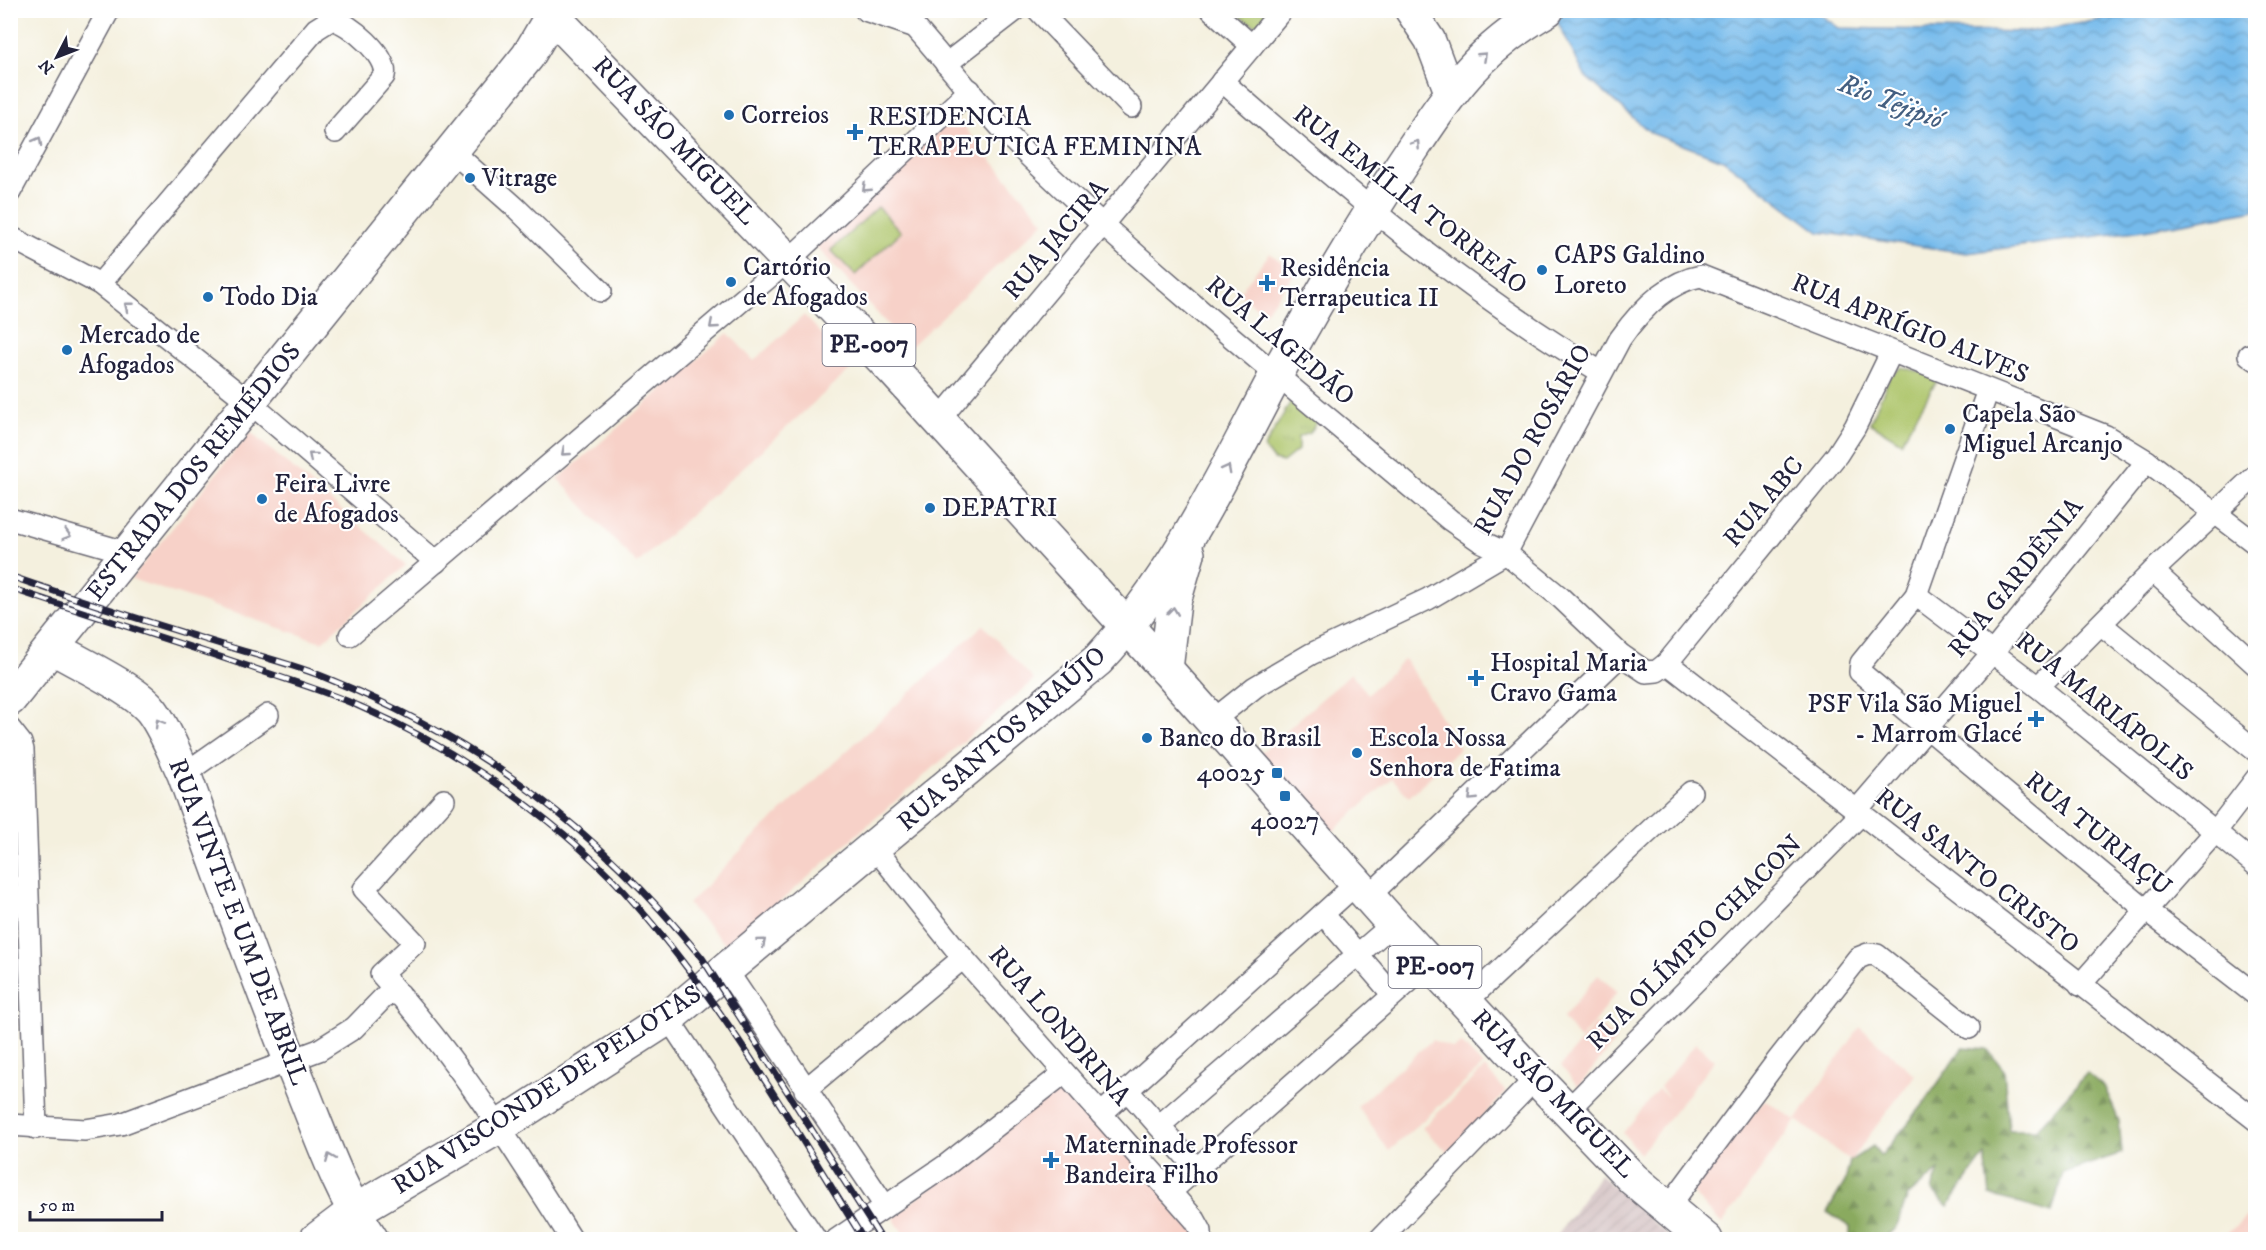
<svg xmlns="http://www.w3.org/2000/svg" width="2266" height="1250" viewBox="0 0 2266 1250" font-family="'IM FELL DW Pica',serif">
	<defs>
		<pattern id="industrial-furrows" width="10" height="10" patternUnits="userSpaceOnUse" patternTransform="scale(1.5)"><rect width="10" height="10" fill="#d2bfc0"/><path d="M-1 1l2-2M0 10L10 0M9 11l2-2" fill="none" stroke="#b4a4a6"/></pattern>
		<pattern id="grass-tufts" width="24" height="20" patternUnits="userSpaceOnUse" patternTransform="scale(1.5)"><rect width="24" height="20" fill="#adc56b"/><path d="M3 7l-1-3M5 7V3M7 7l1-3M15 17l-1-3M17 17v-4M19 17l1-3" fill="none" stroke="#95a95e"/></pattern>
		<pattern id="forest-firs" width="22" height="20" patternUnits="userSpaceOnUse" patternTransform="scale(1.5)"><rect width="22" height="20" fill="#8aaa5f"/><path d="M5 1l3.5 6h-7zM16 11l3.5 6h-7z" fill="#708a50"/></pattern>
		<pattern id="water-waves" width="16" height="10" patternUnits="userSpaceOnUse" patternTransform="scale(1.5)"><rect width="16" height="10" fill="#74baeb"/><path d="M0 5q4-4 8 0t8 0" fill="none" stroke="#5f97c0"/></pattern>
	</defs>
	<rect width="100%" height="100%" fill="#fff"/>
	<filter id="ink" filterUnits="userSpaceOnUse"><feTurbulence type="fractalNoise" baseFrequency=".0167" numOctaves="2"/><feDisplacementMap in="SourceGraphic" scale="12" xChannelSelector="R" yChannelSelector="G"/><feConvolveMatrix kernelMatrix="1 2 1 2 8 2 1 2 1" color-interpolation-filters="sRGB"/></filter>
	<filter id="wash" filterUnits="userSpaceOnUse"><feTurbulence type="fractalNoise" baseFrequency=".008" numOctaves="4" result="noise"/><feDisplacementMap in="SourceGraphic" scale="24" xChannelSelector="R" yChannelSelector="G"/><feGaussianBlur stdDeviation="1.35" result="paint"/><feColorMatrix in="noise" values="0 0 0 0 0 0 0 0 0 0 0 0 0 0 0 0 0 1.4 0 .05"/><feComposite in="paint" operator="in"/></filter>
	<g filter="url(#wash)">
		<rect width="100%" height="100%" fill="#f4f0de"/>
		<g fill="#f7d1c8">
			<polygon points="953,114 1044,222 909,348 816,246"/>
			<polygon points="1270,253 1295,273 1264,314 1239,293"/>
			<polygon points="804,315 853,367 637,564 558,479 728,333 754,361"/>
			<polygon points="250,432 406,565 322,642 131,579"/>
			<polygon points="983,625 1034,680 728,947 688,904 757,834"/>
			<polygon points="1405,659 1460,748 1409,797 1392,778 1327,837 1254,759 1351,673 1368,694"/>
			<polygon points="1598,975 1617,992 1580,1040 1563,1018"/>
			<polygon points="1596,1023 1616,1040 1578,1087 1561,1066"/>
			<polygon points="1860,1027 1915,1075 1850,1161 1796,1120 1722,1224 1691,1192 1764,1100 1796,1120"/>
			<polygon points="1432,1040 1453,1049 1461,1043 1483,1066 1389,1151 1357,1106"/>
			<polygon points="1696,1043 1715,1060 1640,1154 1623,1133 1658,1089 1669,1098 1660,1087"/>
			<polygon points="1485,1068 1506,1092 1449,1153 1422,1128"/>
			<polygon points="1064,1080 1208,1240 907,1239 893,1218"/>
			<polygon points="2255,1209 2255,1239 2221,1239"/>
		</g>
		<polygon fill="url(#industrial-furrows)" points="1600,1174 1670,1237 1668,1239 1555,1239"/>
		<polygon fill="url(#grass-tufts)" stroke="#687453" stroke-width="1.5" points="1291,401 1318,420 1310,433 1298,437 1298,450 1283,462 1273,460 1264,448"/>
		<polygon fill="url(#forest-firs)" stroke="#56664d" stroke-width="1.5" points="1963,1047 1987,1049 2004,1070 2009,1130 2036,1130 2087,1073 2105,1088 2119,1121 2122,1153 2063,1173 2052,1213 1990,1195 1985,1155 1948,1206 1932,1190 1939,1171 1908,1195 1896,1228 1885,1239 1850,1239 1850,1227 1827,1212 1845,1182 1850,1161 1873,1146 1881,1156 1922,1106"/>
		<g fill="#adc56b" stroke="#687453" stroke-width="1.5">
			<polygon points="1233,11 1272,11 1256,25 1247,21"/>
			<polygon points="878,207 901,232 855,275 831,250"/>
			<polygon points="1902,367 1939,377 1901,442 1870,423 1890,376"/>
		</g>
		<polygon fill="url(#water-waves)" stroke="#4b6e93" stroke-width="1.5" points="1814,10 1839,28 2026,32 2154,11 2255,11 2255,210 2144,230 1967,253 1819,232 1723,160 1651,133 1585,76 1552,11"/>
	</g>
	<g filter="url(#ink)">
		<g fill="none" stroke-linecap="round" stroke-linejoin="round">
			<g stroke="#6c6a74" stroke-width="24">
				<g id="street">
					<polyline points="865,10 913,26"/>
					<path d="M900,10C945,59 985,115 1033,160C1166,287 1310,402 1450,520L1480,541L1506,553L1561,598L1621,655L1646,672L1657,671L1667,663L1837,455L1855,427L1891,353"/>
					<polyline points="1038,10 1131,107"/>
					<polyline points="1212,10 1252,46"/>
					<polyline points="946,64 1016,10"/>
					<path d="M1222,81C1342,187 1463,290 1601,372"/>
					<polyline points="452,151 515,207 601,291"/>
					<polyline points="10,192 109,10"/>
					<polyline points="10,237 100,284 249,402 436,562"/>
					<path d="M100,284L316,29L332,19C349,23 389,56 384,76L335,132"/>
					<polyline points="2249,355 2256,360"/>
					<polyline points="1988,390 1916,595 1861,663 1860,672 2146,910 2256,995"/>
					<polyline points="938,421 1282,10"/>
					<polyline points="10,519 129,553"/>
					<polyline points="2153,571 2256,665"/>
					<polyline points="1916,595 2038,687 2256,865"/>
					<polyline points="2102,625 2256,751"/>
					<polyline points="350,635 789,260 970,90"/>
					<polyline points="1667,663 2256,1120"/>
					<polyline points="2038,687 2153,571 2256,475"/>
					<path d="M1211,722L1255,687L1311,654L1428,599L1506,553L1620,339C1639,312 1667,282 1701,276L2106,436L2147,461L2256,544"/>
					<polyline points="10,729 21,743 23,750 36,1128"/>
					<polyline points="184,774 268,715"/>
					<path d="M444,800L364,889L415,943L381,974C456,1055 513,1147 572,1240"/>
					<polyline points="1856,811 1992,653 2147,461"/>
					<polyline points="875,848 963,958 1195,1220 1201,1231 1201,1240"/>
					<polyline points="1368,897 1621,655"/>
					<polyline points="1323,914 1393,995"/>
					<polyline points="727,971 885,1206"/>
					<polyline points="2080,985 2216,831 2256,779"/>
					<polyline points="1466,1002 1691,792"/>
					<polyline points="668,1018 816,1240"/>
					<polyline points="805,1090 963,958"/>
					<polyline points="1127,1090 1197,1169"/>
					<polyline points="1567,1111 1861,814"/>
					<polyline points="1101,1114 1356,884"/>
					<polyline points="10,1125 85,1130 121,1124 319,1050 354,1028 387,994 400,994"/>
					<polyline points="1159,1126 1393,924"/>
					<polyline points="1170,1192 1431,962"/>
					<polyline points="1667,1209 1777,1061 1858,958 1868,954 1877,955 1969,1028"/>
					<polyline points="836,1240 945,1166 1064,1073"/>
					<polyline points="1379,1240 1536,1078"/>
				</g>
			</g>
			<g stroke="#6c6a74" stroke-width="33">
				<polyline id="secondary" points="1410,10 1430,40 1450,93"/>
			</g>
			<g stroke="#6c6a74" stroke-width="36">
				<g id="primary">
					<polyline points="547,10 894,371 1166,669 1393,924 1536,1078 1633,1179 1706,1240"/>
					<path d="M53,648C79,663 135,689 152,711C166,730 174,753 184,774C222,878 259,984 301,1087C322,1139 340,1192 372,1240"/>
					<polyline points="1166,669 1174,602 1188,554"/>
					<polyline points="10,699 528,56 555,10"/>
					<path d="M316,1240L353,1212L500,1126L668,1018L1098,660C1175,578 1223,475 1275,377C1315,304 1357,232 1403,163C1448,96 1474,52 1547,10"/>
				</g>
			</g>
			<use href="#street" stroke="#fff" stroke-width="21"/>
			<use href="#secondary" stroke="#fff" stroke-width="30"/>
			<use href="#primary" stroke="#fff" stroke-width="33"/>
			<g stroke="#22223b" stroke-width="7">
				<g id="rail">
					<path d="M10,576C79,600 148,622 217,643C254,655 294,664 329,679C483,742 597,829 702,958L882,1240"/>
					<path d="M10,588C90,615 171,640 250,667C287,680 326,691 361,707C456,748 570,827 637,906C726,1008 793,1126 864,1240"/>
				</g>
			</g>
			<use href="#rail" stroke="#fff" stroke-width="4.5" stroke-dasharray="14" stroke-linecap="butt"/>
		</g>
		<defs><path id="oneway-chevron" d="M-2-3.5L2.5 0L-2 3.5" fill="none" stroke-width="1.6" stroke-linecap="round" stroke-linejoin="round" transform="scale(1.5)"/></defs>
		<g stroke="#9c9ca7">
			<use href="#oneway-chevron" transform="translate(1483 56) rotate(-43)"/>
			<use href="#oneway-chevron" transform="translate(38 141) rotate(-61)"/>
			<use href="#oneway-chevron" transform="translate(1416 144) rotate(-56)"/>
			<use href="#oneway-chevron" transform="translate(866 188) rotate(137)"/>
			<use href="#oneway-chevron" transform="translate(128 306) rotate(-142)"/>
			<use href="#oneway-chevron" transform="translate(713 325) rotate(139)"/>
			<use href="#oneway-chevron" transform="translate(565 452) rotate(139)"/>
			<use href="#oneway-chevron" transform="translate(312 456) rotate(-140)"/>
			<use href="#oneway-chevron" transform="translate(1227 469) rotate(-62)"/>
			<use href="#oneway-chevron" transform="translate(67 535) rotate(16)"/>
			<use href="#oneway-chevron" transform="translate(1173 611) rotate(-83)"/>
			<use href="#oneway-chevron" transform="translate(159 723) rotate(-121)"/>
			<use href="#oneway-chevron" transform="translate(1472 797) rotate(136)"/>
			<use href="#oneway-chevron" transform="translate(762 942) rotate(-40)"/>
			<use href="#oneway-chevron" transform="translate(330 1158) rotate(-112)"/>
		</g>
	</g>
	<g fill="#1f6fb2" stroke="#fff" stroke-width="2">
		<circle cx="729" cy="115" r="6"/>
		<path d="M852 123h6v6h6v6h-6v6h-6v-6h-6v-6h6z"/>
		<circle cx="470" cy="178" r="6"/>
		<circle cx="1542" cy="270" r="6"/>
		<circle cx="731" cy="282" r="6"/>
		<path d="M1264 274h6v6h6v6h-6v6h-6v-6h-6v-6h6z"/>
		<circle cx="208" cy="297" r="6"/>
		<circle cx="67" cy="350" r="6"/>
		<circle cx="1950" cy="429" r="6"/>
		<circle cx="262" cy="499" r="6"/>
		<circle cx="930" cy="508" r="6"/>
		<path d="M1473 669h6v6h6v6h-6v6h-6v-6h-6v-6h6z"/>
		<path d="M2033 710h6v6h6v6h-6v6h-6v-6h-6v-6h6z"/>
		<circle cx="1147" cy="738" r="6"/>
		<circle cx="1357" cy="753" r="6"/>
		<rect x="1271" y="767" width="12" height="12" rx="3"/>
		<rect x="1279" y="790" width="12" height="12" rx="3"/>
		<path d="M1048 1151h6v6h6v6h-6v6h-6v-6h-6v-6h6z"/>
	</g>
	<g text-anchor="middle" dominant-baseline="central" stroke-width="4.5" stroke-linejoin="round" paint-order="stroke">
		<g fill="#fff" stroke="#646476" stroke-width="1.5">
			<rect x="822.5" y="324" width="93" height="42" rx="4.5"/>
			<rect x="1388.5" y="946" width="93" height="42" rx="4.5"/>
		</g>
		<g font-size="24" font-weight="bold" fill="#22223b">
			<text x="869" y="345">PE-007</text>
			<text x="1435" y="967">PE-007</text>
		</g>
		<g font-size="26" fill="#22223b" stroke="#fff" text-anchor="start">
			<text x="741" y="115">Correios</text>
			<text x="868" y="117">RESIDENCIA<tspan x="868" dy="30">TERAPEUTICA FEMININA</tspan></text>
			<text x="482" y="178">Vitrage</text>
			<text x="1554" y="255">CAPS Galdino<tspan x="1554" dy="30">Loreto</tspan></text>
			<text x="743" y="267">Cartório<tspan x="743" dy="30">de Afogados</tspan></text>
			<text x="1280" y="268">Residência<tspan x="1280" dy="30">Terrapeutica II</tspan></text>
			<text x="220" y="297">Todo Dia</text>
			<text x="79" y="335">Mercado de<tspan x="79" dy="30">Afogados</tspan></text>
			<text x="1962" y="414">Capela São<tspan x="1962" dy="30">Miguel Arcanjo</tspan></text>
			<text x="274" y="484">Feira Livre<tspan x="274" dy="30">de Afogados</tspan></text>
			<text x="942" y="508">DEPATRI</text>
			<text x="1490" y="663">Hospital Maria<tspan x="1490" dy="30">Cravo Gama</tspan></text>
			<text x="2022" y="704" text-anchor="end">PSF Vila São Miguel<tspan x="2022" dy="30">- Marrom Glacé</tspan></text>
			<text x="1159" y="738">Banco do Brasil</text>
			<text x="1369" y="738">Escola Nossa<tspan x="1369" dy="30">Senhora de Fatima</tspan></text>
			<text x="1265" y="773" text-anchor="end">40025</text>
			<text x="1285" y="821" text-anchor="middle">40027</text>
			<text x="1064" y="1145">Materninade Professor<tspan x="1064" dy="30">Bandeira Filho</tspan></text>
		</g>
		<g font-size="26" fill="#22223b" stroke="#fff">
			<text transform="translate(674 141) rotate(46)">RUA SÃO MIGUEL</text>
			<text transform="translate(1410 200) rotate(38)">RUA EMÍLIA TORREÃO</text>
			<text transform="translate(1056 240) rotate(-50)">RUA JACIRA</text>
			<text transform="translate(1910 329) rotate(22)">RUA APRÍGIO ALVES</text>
			<text transform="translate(1280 341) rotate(40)">RUA LAGEDÃO</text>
			<text transform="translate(1533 440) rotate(-61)">RUA DO ROSÁRIO</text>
			<text transform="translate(194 472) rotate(-51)">ESTRADA DOS REMÉDIOS</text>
			<text transform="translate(1764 502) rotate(-50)">RUA ABC</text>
			<text transform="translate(2016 578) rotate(-51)">RUA GARDÊNIA</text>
			<text transform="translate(2104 707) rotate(39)">RUA MARIÁPOLIS</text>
			<text transform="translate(1002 739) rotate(-41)">RUA SANTOS ARAÚJO</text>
			<text transform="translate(2098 834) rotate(39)">RUA TURIAÇU</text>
			<text transform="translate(1977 871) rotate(38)">RUA SANTO CRISTO</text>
			<text transform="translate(238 922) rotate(69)">RUA VINTE E UM DE ABRIL</text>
			<text transform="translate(1695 943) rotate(-45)">RUA OLÍMPIO CHACON</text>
			<text transform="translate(1059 1026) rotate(49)">RUA LONDRINA</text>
			<text transform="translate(547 1090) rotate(-33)">RUA VISCONDE DE PELOTAS</text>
			<text transform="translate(1553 1094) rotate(46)">RUA SÃO MIGUEL</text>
		</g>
		<g font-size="27" font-style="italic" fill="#435f81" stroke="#fff">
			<text transform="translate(1891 102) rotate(21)">Rio Tejipió</text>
		</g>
	</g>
	<rect width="2266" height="1250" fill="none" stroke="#fff" stroke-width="36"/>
	<g transform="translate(57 57) rotate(228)" stroke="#ffffff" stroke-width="4.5" paint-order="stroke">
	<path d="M0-4.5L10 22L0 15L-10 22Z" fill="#22223b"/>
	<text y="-9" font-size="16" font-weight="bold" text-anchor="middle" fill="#22223b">N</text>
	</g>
	<path d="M30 1211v9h132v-9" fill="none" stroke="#22223b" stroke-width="3"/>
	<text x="39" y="1211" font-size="18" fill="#22223b" stroke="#ffffff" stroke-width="4.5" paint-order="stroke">50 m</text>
</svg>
